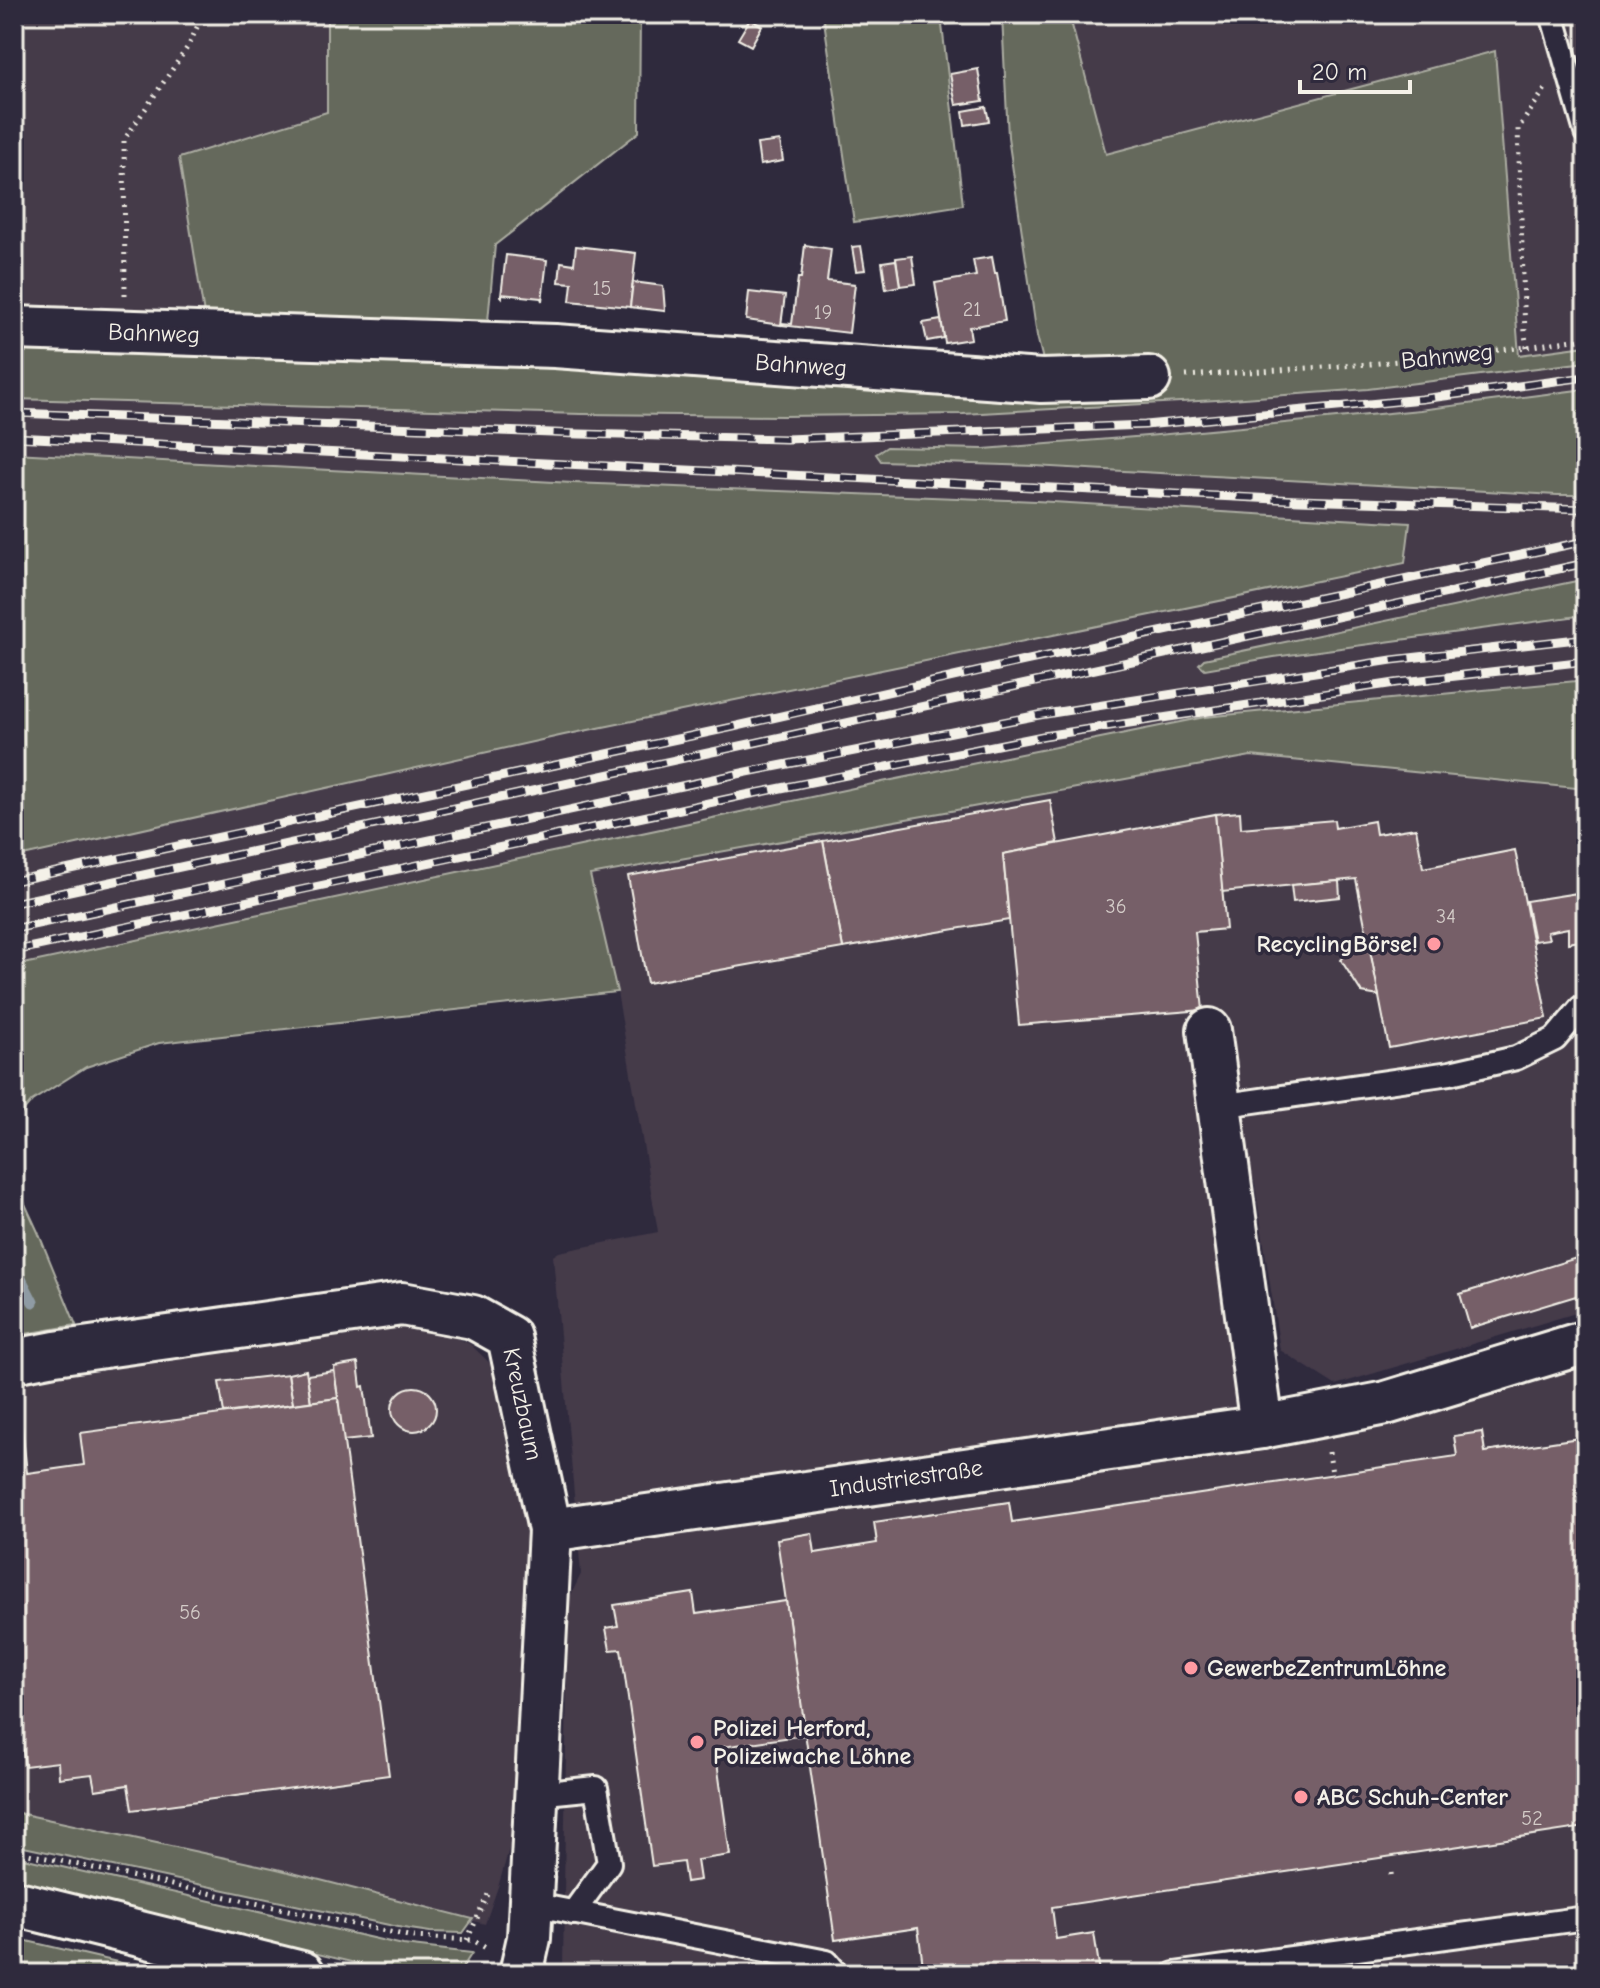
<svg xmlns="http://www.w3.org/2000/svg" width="1600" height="1988" viewBox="0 0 1600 1988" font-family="'Comic Neue',sans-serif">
	<rect width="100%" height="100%" fill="#2f2a3d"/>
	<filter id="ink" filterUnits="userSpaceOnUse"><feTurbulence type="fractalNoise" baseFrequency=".0125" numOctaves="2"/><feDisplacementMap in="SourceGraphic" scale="16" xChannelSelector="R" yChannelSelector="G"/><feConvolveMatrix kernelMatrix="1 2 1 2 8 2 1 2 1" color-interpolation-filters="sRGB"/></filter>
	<g filter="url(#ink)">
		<g fill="#443a4a">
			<polygon points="14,14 327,14 327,113 206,327 14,338"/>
			<polygon points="1069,14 1586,14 1586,346 1519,356 1495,51 1106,154"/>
			<polygon points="1586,362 1586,680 1205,717 882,782 14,966 14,858 564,735 1036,501 573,483 14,453 14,399 581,414 784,416 963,414 1217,400 1368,389"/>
			<polygon points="1251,756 1586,789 1586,1310 1335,1385 1280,1350 1254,1179 1218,1179 1253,1448 1586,1362 1586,1961 1493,1974 596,1974 563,1967 568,1601 581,1574 553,1256 559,1252 658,1232 617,992 590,875 940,813"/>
			<polygon points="421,1322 470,1344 498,1371 530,1534 516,1825 499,1884 485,1924 277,1869 14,1812 14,1375"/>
		</g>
		<g fill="#65695b" stroke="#acada2" stroke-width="2">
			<polygon points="327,14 640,14 639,132 495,245 487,332 206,327 179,158 327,112"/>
			<polygon points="823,14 1069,14 1106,154 1495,51 1519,355 1586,346 1586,362 1368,389 1217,400 963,414 784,416 581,414 14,399 14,338 1050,388 1037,336 1008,137 1002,16 942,25 963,205 854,222"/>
			<polygon points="1586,389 1586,495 1557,495 1034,466 881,461 876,454 887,447 984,449 1147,436 1420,410"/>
			<polygon points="14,453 573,483 1036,501 1410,523 1405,563 564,735 14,858"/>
			<polygon points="1586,579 1586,615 1274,657 1205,669 1199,664 1204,659"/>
			<polygon points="1586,680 1586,789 1251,756 940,813 590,875 617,992 159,1043 86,1067 32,1101 14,1123 14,966 882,782 1205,717"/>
			<polygon points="14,1180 38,1232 76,1325 14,1336"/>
			<polygon points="14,1812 277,1869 473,1919 463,1933 430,1932 403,1928 14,1845"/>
			<polygon points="14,1856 403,1945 472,1953 461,1970 453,1974 401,1974 14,1881"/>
			<polygon points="14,1938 169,1974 14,1974"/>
		</g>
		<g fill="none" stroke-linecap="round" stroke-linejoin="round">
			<polyline stroke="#8f9ba4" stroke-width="11" points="14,1265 33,1302"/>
		</g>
		<g fill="#765f67" stroke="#f4f1e8" stroke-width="2">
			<polygon points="750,19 762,26 751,46 738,39"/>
			<polygon points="978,69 983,101 956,105 950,74"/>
			<polygon points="986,107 989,121 965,125 963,111"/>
			<polygon points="780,141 783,161 760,165 757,144"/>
			<polygon points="805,245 831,249 827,281 855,284 849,333 781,325 782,323 792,324 798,278 801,278"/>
			<polygon points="576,246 636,253 630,307 570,301 572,283 559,282 561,262 574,264"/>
			<polygon points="861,246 865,270 856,271 852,247"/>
			<polygon points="506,255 547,260 542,301 541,298 502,294 502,297 501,296"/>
			<polygon points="912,256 916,284 900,286 896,258"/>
			<polygon points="992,257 995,273 997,273 1005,321 969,327 971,339 945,343 935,283 976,276 973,260"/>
			<polygon points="896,260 900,286 886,289 882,262"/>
			<polygon points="633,282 663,286 665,311 630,307"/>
			<polygon points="749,292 785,296 781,325 746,320"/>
			<polygon points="941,320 944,338 927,341 923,323"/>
			<polygon points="1050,800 1058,843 1003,854 1009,920 843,948 823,841"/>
			<polygon points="1240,812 1241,828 1334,820 1335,828 1374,821 1376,834 1416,828 1423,868 1515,850 1547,1018 1389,1048 1356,879 1222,892 1215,814"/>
			<polygon points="1215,814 1226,929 1195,932 1203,1010 1019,1025 1003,854"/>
			<polygon points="823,841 843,948 647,983 628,876"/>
			<polygon points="1339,881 1340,897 1293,902 1291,885"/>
			<polygon points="1584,892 1586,906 1586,940 1568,943 1568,928 1547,932 1549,939 1534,941 1526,901"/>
			<polygon points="1366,930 1379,996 1362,993 1341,960"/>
			<polygon points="1586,1255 1586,1293 1470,1328 1460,1294"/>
			<polygon points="358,1363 361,1387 364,1386 371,1438 343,1441 334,1367"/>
			<polygon points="306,1370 311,1402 293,1404 288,1374"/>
			<polygon points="334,1371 338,1398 311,1402 307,1375"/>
			<polygon points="288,1374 293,1404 224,1413 219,1382"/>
			<circle cx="414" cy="1409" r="22"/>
			<polygon points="338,1398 389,1775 132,1810 128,1785 95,1790 92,1774 59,1778 58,1762 25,1766 23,1750 14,1752 14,1428 22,1427 27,1473 84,1465 80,1433"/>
			<polygon points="1482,1432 1485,1452 1586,1437 1586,1827 1052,1907 1056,1939 1094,1933 1100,1972 1085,1974 924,1974 918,1928 835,1940 777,1539 812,1533 815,1553 877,1543 874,1522 1009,1502 1012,1522 1457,1456 1454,1436"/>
			<polygon points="693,1593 696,1614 786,1601 806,1735 715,1748 730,1855 697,1860 700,1880 686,1882 683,1862 652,1866 621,1649 610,1650 606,1628 618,1626 614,1605"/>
		</g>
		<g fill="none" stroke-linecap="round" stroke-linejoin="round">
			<g stroke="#f4f1e8" stroke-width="28">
				<g id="lane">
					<polyline points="1552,14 1586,132"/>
					<polyline points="1219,1106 1450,1073 1516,1058 1555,1039 1581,1008"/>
					<polyline points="536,1794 596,1788 609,1863 573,1913"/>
					<polyline points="531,1904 827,1962 837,1974"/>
					<polyline points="1174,1974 1586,1918"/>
				</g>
			</g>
			<g stroke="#f4f1e8" stroke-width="48">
				<g id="street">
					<polyline points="14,328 555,346 1041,381 1149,378"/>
					<polyline points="1209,1030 1262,1427"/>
					<polyline points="14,1361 55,1353 402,1304 473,1317 509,1337 550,1530 529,1938 521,1974"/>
					<polyline points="550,1530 1262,1427 1386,1403 1586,1342"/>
				</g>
			</g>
			<g stroke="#f4f1e8" stroke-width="50">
				<polyline id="secondary" points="14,1903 302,1974"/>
			</g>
			<g stroke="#f4f1e8" stroke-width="5" stroke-dasharray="2 6" stroke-linecap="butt">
				<polyline points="125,295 124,140 189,45 203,14"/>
				<polyline points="1527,347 1525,335 1518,129 1545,89"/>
				<polyline points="1186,376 1371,364 1527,347 1586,338"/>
				<polyline points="1329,1452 1332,1474"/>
				<polyline points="14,1851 413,1937 473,1940 489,1950"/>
				<polyline points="1391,1873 1392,1880"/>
				<polyline points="467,1940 490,1890"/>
				<polyline points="1582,1974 1586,1973"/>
			</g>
			<use href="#lane" stroke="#2f2a3d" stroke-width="22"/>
			<use href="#street" stroke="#2f2a3d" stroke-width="42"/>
			<use href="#secondary" stroke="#2f2a3d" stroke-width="44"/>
			<g stroke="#f4f1e8" stroke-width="9">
				<g id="rail">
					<polyline points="14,413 579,434 786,439 1145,425 1422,399 1586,377"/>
					<polyline points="14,437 1298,500 1586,509"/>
					<polyline points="14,881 733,727 1029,660 1586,541"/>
					<polyline points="14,903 1586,563"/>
					<polyline points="14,929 742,773 1039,715 1392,660 1586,638"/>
					<polyline points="14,951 746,795 1043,736 1395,683 1586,661"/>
				</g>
			</g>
			<use href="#rail" stroke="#2f2a3d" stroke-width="6" stroke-dasharray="18" stroke-linecap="butt"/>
		</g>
	</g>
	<g fill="#ff9aa2" stroke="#2f2a3d" stroke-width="3">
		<circle cx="1434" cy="944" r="8"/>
		<circle cx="1191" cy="1668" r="8"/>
		<circle cx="697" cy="1742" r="8"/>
		<circle cx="1301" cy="1797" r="8"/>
	</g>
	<g text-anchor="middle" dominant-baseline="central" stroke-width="7" stroke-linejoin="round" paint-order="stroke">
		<g font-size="20" fill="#d4ccc8">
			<text x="602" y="288">15</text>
			<text x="972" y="309">21</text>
			<text x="823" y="312">19</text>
			<text x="1116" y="906">36</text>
			<text x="1446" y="916">34</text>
			<text x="190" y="1612">56</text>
			<text x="1532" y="1818">52</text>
		</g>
		<g font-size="24" fill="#f4f1e8" stroke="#2f2a3d">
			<text transform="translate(154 333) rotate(2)">Bahnweg</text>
			<text transform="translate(1447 356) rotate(-6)">Bahnweg</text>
			<text transform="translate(801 365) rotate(4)">Bahnweg</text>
			<text transform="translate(523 1404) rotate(78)">Kreuzbaum</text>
			<text transform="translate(906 1478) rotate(-8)">Industriestraße</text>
		</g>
		<g font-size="24" font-weight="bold" fill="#f4f1e8" stroke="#2f2a3d" text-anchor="start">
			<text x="1418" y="944" text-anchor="end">RecyclingBörse!</text>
			<text x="1207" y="1668">GewerbeZentrumLöhne</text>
			<text x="713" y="1728">Polizei Herford,<tspan x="713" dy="28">Polizeiwache Löhne</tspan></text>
			<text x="1317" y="1797">ABC Schuh-Center</text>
		</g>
	</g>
	<rect width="1600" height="1988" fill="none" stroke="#2f2a3d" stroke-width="48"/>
	<rect x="24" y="24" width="1552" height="1940" fill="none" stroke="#f4f1e8" stroke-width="3" filter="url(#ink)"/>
	<path d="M1300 80v12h110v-12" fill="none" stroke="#f4f1e8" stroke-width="4"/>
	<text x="1312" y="80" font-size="24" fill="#f4f1e8" stroke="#2f2a3d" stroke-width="6" paint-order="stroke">20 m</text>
</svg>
